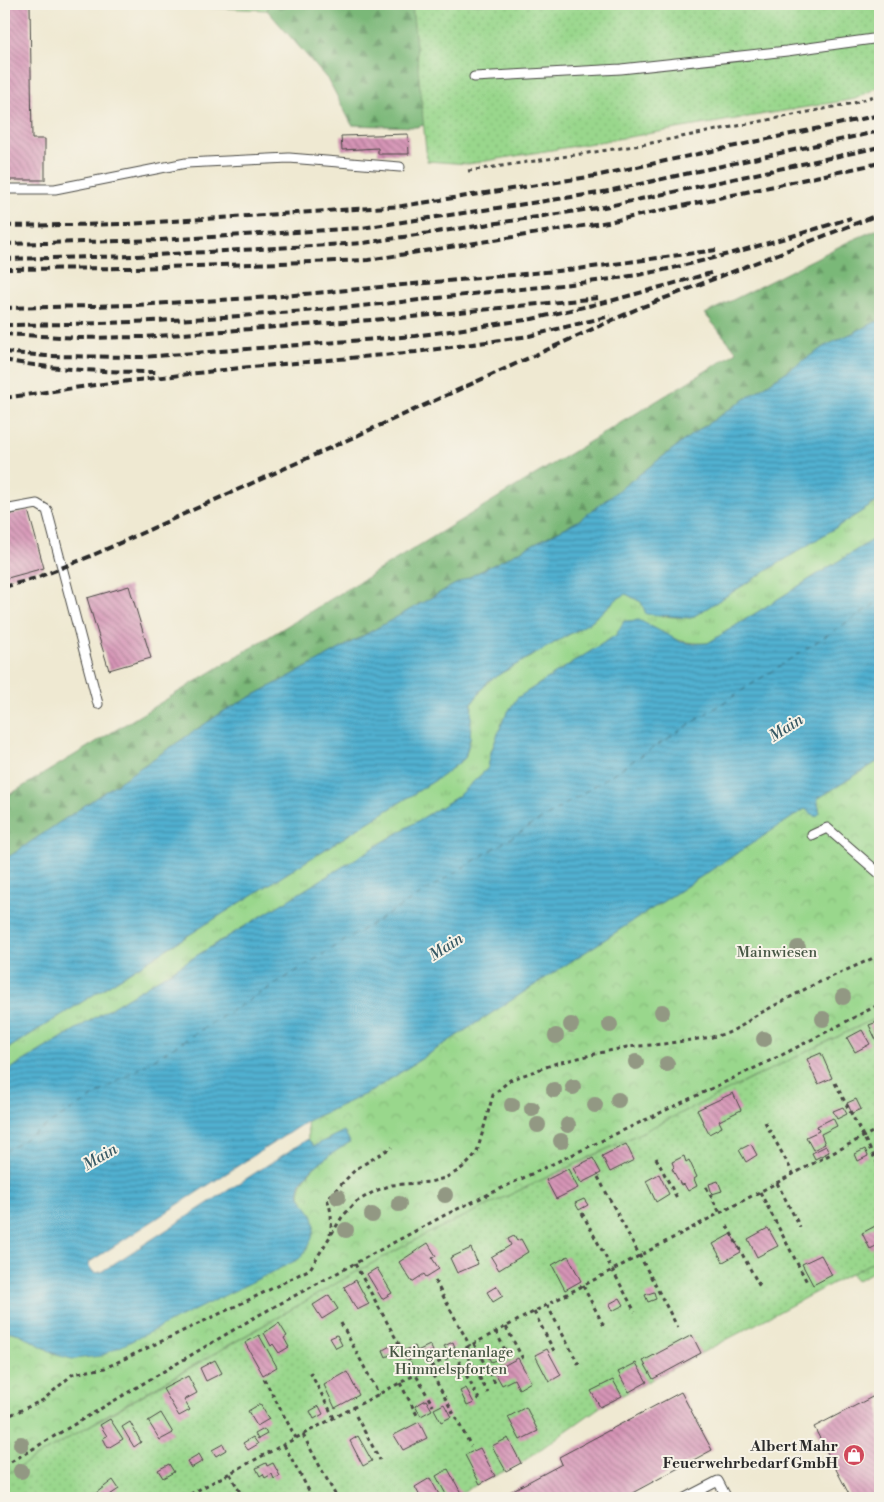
<svg xmlns="http://www.w3.org/2000/svg" width="884" height="1502" viewBox="0 0 884 1502" font-family="'Libre Bodoni',serif">
	<defs>
		<pattern id="grass-tufts" width="24" height="20" patternUnits="userSpaceOnUse" patternTransform="scale(1.25)"><rect width="24" height="20" fill="#99d78c"/><path d="M3 7l-1-3M5 7V3M7 7l1-3M15 17l-1-3M17 17v-4M19 17l1-3" fill="none" stroke="#84b979"/></pattern>
		<pattern id="forest-firs" width="22" height="20" patternUnits="userSpaceOnUse" patternTransform="scale(1.25)"><rect width="22" height="20" fill="#7ab878"/><path d="M5 1l3.5 6h-7zM16 11l3.5 6h-7z" fill="#649663"/></pattern>
		<pattern id="park-crowns" width="20" height="18" patternUnits="userSpaceOnUse" patternTransform="scale(1.25)"><rect width="20" height="18" fill="#99d78c"/><path d="M2 6a3 3 0 1 1 6 0M12 15a3 3 0 1 1 6 0" fill="none" stroke="#84b979"/></pattern>
		<pattern id="garden-dots" width="8" height="8" patternUnits="userSpaceOnUse" patternTransform="scale(1.25)"><rect width="8" height="8" fill="#99d78c"/><path d="M2 2h.1M6 6h.1" fill="none" stroke="#84b979" stroke-width="1.8" stroke-linecap="round"/></pattern>
		<pattern id="water-rules" width="6" height="5" patternUnits="userSpaceOnUse" patternTransform="scale(1.25)"><rect width="6" height="5" fill="#51b0d0"/><path d="M0 2.5h6" fill="none" stroke="#438fa9"/></pattern>
		<pattern id="building-back-hatch" width="6" height="6" patternUnits="userSpaceOnUse" patternTransform="scale(1.25)"><rect width="6" height="6" fill="#d594b6"/><path d="M-1 5l2 2M0 0l6 6M5-1l2 2" fill="none" stroke="#ad7994"/></pattern>
	</defs>
	<rect width="100%" height="100%" fill="#f7f3e8"/>
	<filter id="ink" filterUnits="userSpaceOnUse"><feTurbulence type="fractalNoise" baseFrequency=".02" numOctaves="2"/><feDisplacementMap in="SourceGraphic" scale="10" xChannelSelector="R" yChannelSelector="G"/><feConvolveMatrix kernelMatrix="1 2 1 2 8 2 1 2 1" color-interpolation-filters="sRGB"/></filter>
	<filter id="wash" filterUnits="userSpaceOnUse"><feTurbulence type="fractalNoise" baseFrequency=".0096" numOctaves="4" result="noise"/><feDisplacementMap in="SourceGraphic" scale="20" xChannelSelector="R" yChannelSelector="G"/><feGaussianBlur stdDeviation="1.12" result="paint"/><feColorMatrix in="noise" values="0 0 0 0 0 0 0 0 0 0 0 0 0 0 0 0 0 1.4 0 .05"/><feComposite in="paint" operator="in"/></filter>
	<g filter="url(#wash)">
		<rect width="100%" height="100%" fill="#efe9d2"/>
		<g fill="url(#grass-tufts)" stroke="#62815c">
			<polygon points="127,4 269,4 267,10"/>
			<path d="M880,500V535L708,643C679,645 651,631 624,621L616,635L517,698L504,718L491,752L488,768L457,797L4,1073V1051L442,776L465,758L470,739L472,703L488,681L589,623L617,599L626,594L641,602L661,616L691,618Z"/>
			<polygon points="880,1258 880,1268 856,1281 850,1274"/>
		</g>
		<g fill="url(#forest-firs)" stroke="#527252">
			<polygon points="269,4 412,4 424,125 416,127 352,125 329,81 267,10"/>
			<polygon points="880,228 880,320 825,346 694,433 578,521 452,586 313,664 224,711 4,860 4,798 737,352 705,314 850,241"/>
		</g>
		<path fill="url(#park-crowns)" stroke="#62815c" d="M880,760V1016L624,1141L425,1235L358,1271L112,1412L4,1477V1330L20,1334L57,1355L258,1278L299,1259L311,1213C306,1207 300,1201 300,1193C299,1173 334,1152 350,1142L344,1131L314,1146L308,1139L307,1121L372,1091L805,809L817,816L820,813L817,799Z"/>
		<g fill="url(#garden-dots)" stroke="#62815c">
			<polygon points="412,4 880,4 880,86 855,99 468,164 427,161"/>
			<polygon points="880,1016 880,1258 600,1407 521,1463 450,1498 4,1498 4,1477 10,1472 358,1271 425,1235 624,1141"/>
		</g>
		<g fill="url(#water-rules)" stroke="#3e6e7e">
			<polygon points="880,320 880,500 691,618 646,614 641,602 626,594 617,599 589,623 488,681 472,703 470,739 465,758 442,776 4,1051 4,860 224,711 313,664 452,586 578,521 694,433 825,346"/>
			<path d="M880,535V760L817,799L820,813L816,817L805,809L372,1091L307,1121L88,1263L90,1269L95,1273L101,1272L308,1139L314,1146L344,1131L350,1142C335,1152 307,1168 300,1185C296,1197 306,1204 311,1213C320,1228 309,1248 299,1259L101,1356L72,1359L57,1355L20,1334L4,1330V1073L457,797L488,768L491,752L504,718L517,698L616,635L624,621L639,620L681,642L694,644L708,643Z"/>
		</g>
		<g fill="none" stroke-linecap="round" stroke-linejoin="round">
			<polyline stroke="#385a65" stroke-width="1" stroke-dasharray="6 5" stroke-linecap="butt" points="4,1152 582,794 880,601"/>
		</g>
		<g id="blocks">
			<g fill="url(#building-back-hatch)">
				<polygon points="4,4 30,4 32,139 45,139 45,180 4,180"/>
				<polygon points="408,134 409,154 378,154 378,148 342,150 341,136"/>
				<polygon points="28,510 44,568 4,579 4,516"/>
				<polygon points="129,586 151,658 109,670 87,598"/>
				<polygon points="880,1021 880,1041 877,1042 869,1025"/>
				<polygon points="862,1030 870,1044 855,1052 847,1038"/>
				<polygon points="821,1053 832,1078 818,1084 807,1059"/>
				<polygon points="733,1093 741,1110 719,1121 722,1127 709,1134 697,1110"/>
				<polygon points="856,1099 861,1109 852,1113 847,1103"/>
				<polygon points="843,1107 847,1114 837,1119 833,1111"/>
				<polygon points="833,1118 837,1126 821,1134 825,1144 813,1150 806,1137 819,1131 817,1126"/>
				<polygon points="626,1144 634,1160 610,1172 602,1156"/>
				<polygon points="751,1144 757,1155 746,1162 739,1150"/>
				<polygon points="826,1146 829,1152 815,1159 812,1153"/>
				<polygon points="865,1149 868,1156 858,1161 855,1154"/>
				<polygon points="684,1156 686,1162 689,1160 697,1177 694,1179 697,1186 688,1191 684,1184 681,1185 672,1169 674,1167 672,1162"/>
				<polygon points="593,1158 601,1173 581,1183 573,1168"/>
				<polygon points="568,1169 578,1188 556,1199 546,1180"/>
				<polygon points="659,1174 669,1194 656,1202 646,1181"/>
				<polygon points="718,1181 722,1191 712,1194 709,1184"/>
				<polygon points="584,1199 588,1205 579,1210 575,1203"/>
				<polygon points="879,1224 880,1244 870,1249 862,1233"/>
				<polygon points="768,1228 778,1246 757,1257 748,1239"/>
				<polygon points="731,1234 741,1252 723,1262 713,1244"/>
				<polygon points="514,1236 517,1241 521,1239 528,1252 499,1270 491,1257 511,1245 508,1239"/>
				<polygon points="428,1243 436,1256 432,1258 439,1269 426,1277 424,1274 412,1282 399,1262"/>
				<polygon points="471,1248 478,1264 457,1273 450,1258"/>
				<polygon points="821,1255 832,1275 813,1285 802,1264"/>
				<polygon points="568,1256 581,1281 565,1290 552,1265"/>
				<polygon points="377,1268 392,1293 382,1299 367,1274"/>
				<polygon points="356,1280 369,1304 357,1310 344,1287"/>
				<polygon points="497,1286 503,1296 493,1302 487,1292"/>
				<polygon points="654,1292 656,1299 648,1302 645,1295"/>
				<polygon points="329,1295 338,1309 322,1319 313,1305"/>
				<polygon points="620,1298 624,1305 612,1311 609,1304"/>
				<polygon points="279,1323 287,1336 284,1338 289,1347 279,1353 273,1344 271,1346 264,1333"/>
				<polygon points="259,1335 277,1367 263,1375 245,1343"/>
				<polygon points="337,1335 342,1345 336,1348 330,1338"/>
				<polygon points="692,1335 701,1353 653,1379 643,1361"/>
				<polygon points="453,1342 455,1347 447,1351 444,1346"/>
				<polygon points="392,1345 395,1352 386,1357 383,1350"/>
				<polygon points="430,1345 433,1351 408,1360 403,1351 415,1346 417,1351"/>
				<polygon points="547,1349 561,1375 549,1382 535,1355"/>
				<polygon points="497,1352 500,1358 491,1362 488,1356"/>
				<polygon points="518,1358 531,1382 519,1389 514,1379 502,1385 494,1371"/>
				<polygon points="215,1360 222,1373 206,1381 200,1368"/>
				<polygon points="636,1363 647,1382 629,1392 618,1372"/>
				<polygon points="347,1372 359,1395 335,1408 324,1385"/>
				<polygon points="188,1376 197,1393 184,1400 190,1410 179,1416 163,1389"/>
				<polygon points="613,1380 622,1396 600,1407 591,1391"/>
				<polygon points="466,1388 474,1403 467,1406 460,1391"/>
				<polygon points="681,1392 712,1450 623,1498 498,1498 562,1464 559,1457"/>
				<polygon points="880,1393 880,1498 851,1498 814,1427"/>
				<polygon points="426,1400 432,1410 421,1416 415,1406"/>
				<polygon points="260,1404 269,1419 257,1426 248,1411"/>
				<polygon points="444,1404 451,1417 441,1422 434,1409"/>
				<polygon points="319,1406 323,1414 314,1419 310,1411"/>
				<polygon points="526,1407 538,1431 520,1440 508,1417"/>
				<polygon points="161,1413 173,1433 160,1440 148,1421"/>
				<polygon points="110,1419 123,1439 108,1448 103,1438 107,1436 100,1425"/>
				<polygon points="130,1422 141,1442 134,1447 122,1427"/>
				<polygon points="419,1422 427,1438 403,1450 394,1435"/>
				<polygon points="264,1429 267,1434 258,1439 255,1434"/>
				<polygon points="358,1436 372,1461 363,1466 350,1441"/>
				<polygon points="253,1437 258,1444 248,1450 243,1443"/>
				<polygon points="508,1438 521,1463 506,1471 492,1446"/>
				<polygon points="223,1444 226,1450 216,1456 212,1450"/>
				<polygon points="480,1448 495,1476 480,1484 465,1455"/>
				<polygon points="199,1454 203,1461 191,1468 187,1461"/>
				<polygon points="266,1463 267,1466 273,1463 280,1476 274,1479 272,1474 265,1478 263,1474 260,1476 256,1468"/>
				<polygon points="169,1464 174,1472 163,1478 158,1470"/>
				<polygon points="448,1469 461,1493 450,1498 448,1498 436,1476"/>
				<polygon points="430,1478 441,1498 421,1498 415,1487"/>
				<polygon points="113,1480 119,1489 105,1498 100,1498 96,1493"/>
			</g>
		</g>
	</g>
	<g filter="url(#ink)">
		<use href="#blocks" fill-opacity="0" stroke="#484844" stroke-width="1"/>
		<g fill="none" stroke-linecap="round" stroke-linejoin="round">
			<g stroke="#484844" stroke-width="11">
				<g id="service">
					<polyline points="474,77 621,69 787,51 880,38"/>
					<polyline points="4,189 55,189 186,163 289,158 400,167"/>
					<polyline points="4,510 37,504 47,510 98,704"/>
					<polyline points="812,835 827,828 880,874"/>
					<polyline points="685,1498 718,1481 727,1498"/>
				</g>
			</g>
			<g stroke="#484844" stroke-width="3" stroke-dasharray="4 4" stroke-linecap="butt">
				<polyline points="468,171 641,145 854,103 880,94"/>
				<polyline points="835,1083 880,1168"/>
				<polyline points="765,1122 794,1175"/>
				<polyline points="656,1158 677,1198"/>
				<polyline points="598,1177 678,1328"/>
				<polyline points="777,1183 800,1227"/>
				<polyline points="706,1187 720,1213"/>
				<polyline points="760,1192 808,1284"/>
				<polyline points="582,1213 635,1312"/>
				<polyline points="727,1226 760,1287"/>
				<path d="M330,1235C332,1222 332,1211 327,1199L356,1169L392,1147"/>
				<polyline points="355,1264 433,1406"/>
				<polyline points="435,1281 470,1346"/>
				<polyline points="583,1286 605,1328"/>
				<polyline points="547,1305 580,1367"/>
				<polyline points="534,1312 554,1351"/>
				<polyline points="341,1323 379,1395"/>
				<polyline points="506,1327 523,1359"/>
				<polyline points="496,1332 509,1358"/>
				<polyline points="474,1344 496,1385"/>
				<polyline points="464,1349 488,1393"/>
				<polyline points="455,1354 480,1401"/>
				<polyline points="429,1368 471,1446"/>
				<polyline points="310,1372 334,1418"/>
				<polyline points="264,1379 296,1438"/>
				<polyline points="400,1383 417,1415"/>
				<polyline points="356,1416 380,1460"/>
				<polyline points="4,1418 43,1400 73,1374 105,1368 259,1295 310,1269 342,1217 356,1202 375,1191 392,1185 430,1182 445,1178 458,1171 468,1163 477,1152 493,1095 510,1080 557,1063 604,1052 627,1047 663,1044 712,1037 728,1033 743,1025 755,1016 811,986 880,955"/>
				<polyline points="303,1435 337,1498"/>
				<polyline points="284,1445 313,1498"/>
				<polyline points="4,1466 257,1316 445,1215 780,1056 880,1004"/>
				<polyline points="230,1474 243,1498"/>
				<polyline points="183,1498 880,1128"/>
			</g>
			<use href="#service" stroke="#fff" stroke-width="9"/>
			<g stroke="#2b2b2b" stroke-width="4" stroke-dasharray="8 4" stroke-linecap="butt">
				<polyline points="4,226 127,224 402,206 595,176 880,115"/>
				<polyline points="4,244 161,240 362,228 599,193 880,131"/>
				<polyline points="4,259 137,256 363,243 604,207 880,147"/>
				<polyline points="4,269 135,268 368,260 608,222 880,163"/>
				<polyline points="4,308 134,305 272,297 578,269 716,250"/>
				<path d="M4,325C163,324 323,312 481,293C546,286 613,282 677,267C736,253 794,236 851,218"/>
				<polyline points="4,334 79,338 143,337 411,317 598,298"/>
				<polyline points="4,352 46,356 143,357 415,336 532,319 614,300 711,273"/>
				<path d="M4,360C54,370 106,372 157,372"/>
				<polyline points="4,398 95,385 240,368 416,352 529,336 610,316"/>
				<polyline points="4,587 36,578 91,556 637,309 880,214"/>
			</g>
		</g>
		<g fill="#929883">
			<circle cx="798" cy="948" r="8"/>
			<circle cx="843" cy="997" r="8"/>
			<circle cx="662" cy="1012" r="8"/>
			<circle cx="823" cy="1019" r="8"/>
			<circle cx="571" cy="1025" r="8"/>
			<circle cx="610" cy="1025" r="8"/>
			<circle cx="556" cy="1036" r="8"/>
			<circle cx="764" cy="1039" r="8"/>
			<circle cx="636" cy="1062" r="8"/>
			<circle cx="667" cy="1064" r="8"/>
			<circle cx="573" cy="1087" r="8"/>
			<circle cx="554" cy="1090" r="8"/>
			<circle cx="618" cy="1100" r="8"/>
			<circle cx="512" cy="1105" r="8"/>
			<circle cx="595" cy="1105" r="8"/>
			<circle cx="532" cy="1109" r="8"/>
			<circle cx="538" cy="1125" r="8"/>
			<circle cx="568" cy="1125" r="8"/>
			<circle cx="561" cy="1141" r="8"/>
			<circle cx="445" cy="1195" r="8"/>
			<circle cx="338" cy="1197" r="8"/>
			<circle cx="399" cy="1204" r="8"/>
			<circle cx="372" cy="1215" r="8"/>
			<circle cx="346" cy="1230" r="8"/>
			<circle cx="21" cy="1444" r="8"/>
			<circle cx="21" cy="1471" r="8"/>
		</g>
	</g>
	<defs>
		<g id="shop-disc" transform="scale(1.125)"><circle r="9.5" fill="#d1495b" stroke="#f7f3e8"/><path d="M-5-2.5h2.3a2.7 3.5 0 0 1 5.4 0H5L5.5 6h-11ZM-1.5-2.5h3a1.5 2.3 0 0 0-3 0Z" fill="#fff"/></g>
	</defs>
	<g fill-rule="evenodd">
		<use href="#shop-disc" x="854" y="1455"/>
	</g>
	<g text-anchor="middle" dominant-baseline="central" stroke-width="4" stroke-linejoin="round" paint-order="stroke">
		<g font-size="15" fill="#465643" stroke="#f7f3e8">
			<text x="777" y="952">Mainwiesen</text>
			<text x="451" y="1352">Kleingartenanlage<tspan x="451" dy="17">Himmelspforten</tspan></text>
		</g>
		<g font-size="15" font-weight="bold" fill="#2b2b2b" stroke="#f7f3e8" text-anchor="end">
			<text x="838" y="1446">Albert Mahr<tspan x="838" dy="17">Feuerwehrbedarf GmbH</tspan></text>
		</g>
		<g font-size="16" font-style="italic" fill="#385a65" stroke="#f7f3e8">
			<text transform="translate(786 728) rotate(-33)">Main</text>
			<text transform="translate(446 947) rotate(-33)">Main</text>
			<text transform="translate(100 1157) rotate(-31)">Main</text>
		</g>
	</g>
	<rect width="884" height="1502" fill="none" stroke="#f7f3e8" stroke-width="20"/>
</svg>
